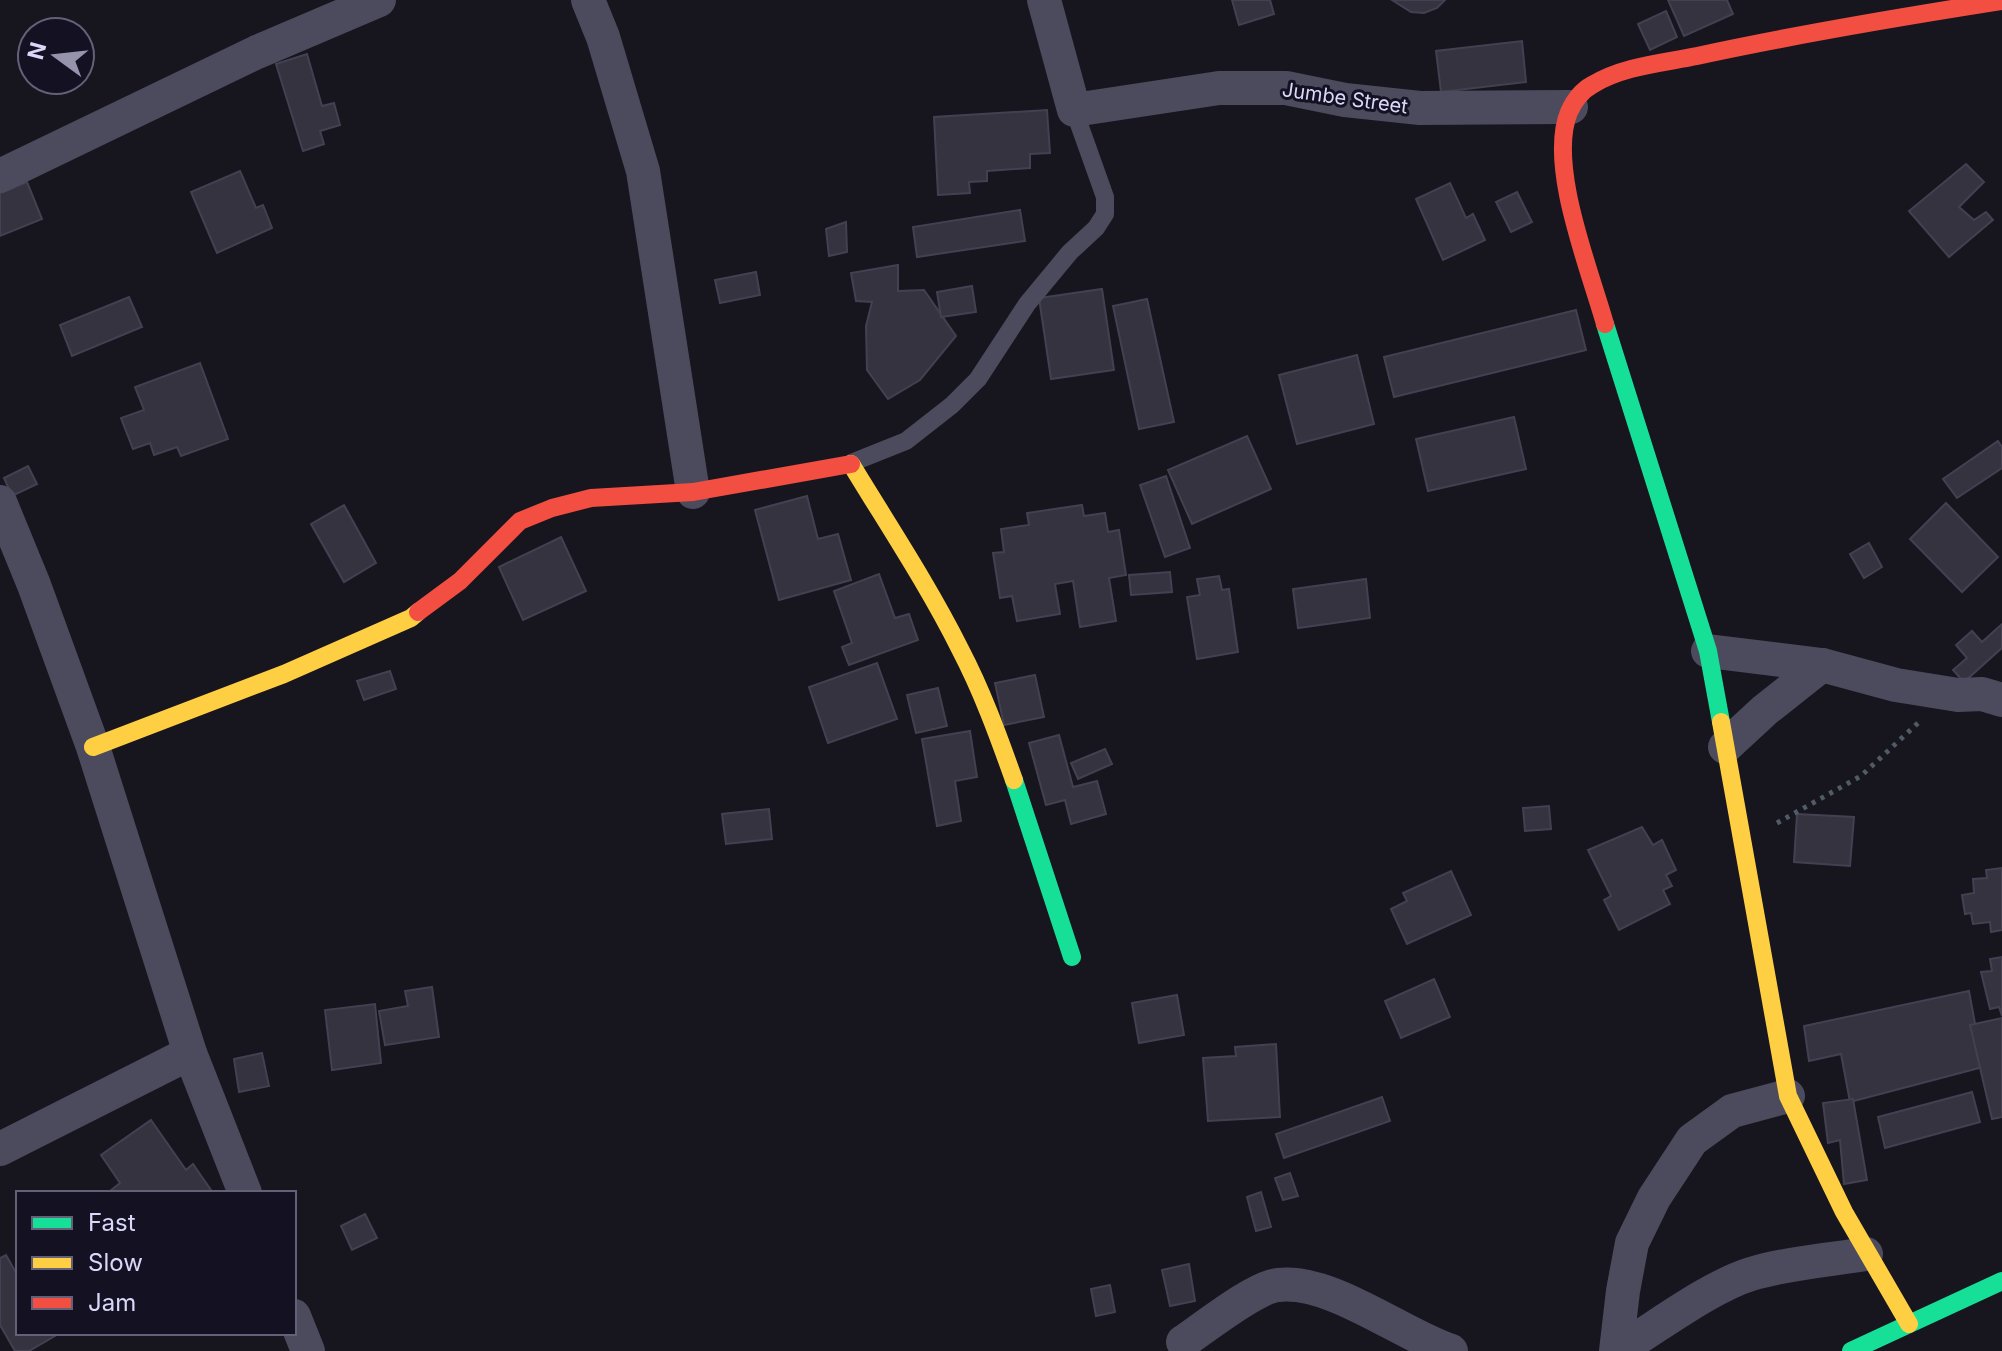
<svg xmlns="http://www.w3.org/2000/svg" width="2002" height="1351" viewBox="0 0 2002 1351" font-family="Inter,sans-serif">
	<rect width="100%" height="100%" fill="#17151e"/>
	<g fill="#353340" stroke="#434151" stroke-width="2">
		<polygon points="1232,0 1270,0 1274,14 1239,25"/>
		<polygon points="1392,0 1445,0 1437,8 1424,13 1411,12"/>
		<polygon points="1668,0 1727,0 1733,14 1684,36"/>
		<polygon points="1666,11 1677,37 1650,50 1638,24"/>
		<polygon points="1522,41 1526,82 1441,92 1436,51"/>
		<polygon points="307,54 322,106 334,103 340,125 320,131 324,144 303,151 276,64"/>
		<polygon points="1047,110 1050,153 1030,154 1030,168 987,171 987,181 969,182 970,193 938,195 934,117"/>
		<polygon points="1966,164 1984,182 1959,207 1974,220 1986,212 1993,220 1949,257 1909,211"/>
		<polygon points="240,171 256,208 263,205 272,228 217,253 191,192"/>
		<polygon points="27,182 42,219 0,236 0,193"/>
		<polygon points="1450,183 1466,218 1473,214 1485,240 1443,260 1416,199"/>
		<polygon points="1517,192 1532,222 1511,232 1496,202"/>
		<polygon points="1020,210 1025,241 917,257 913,227"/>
		<polygon points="846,222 847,252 829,256 826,229"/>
		<polygon points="898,265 898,291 924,290 956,336 920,380 888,399 867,370 866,326 872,302 856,301 851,273"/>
		<polygon points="756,272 760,295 720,303 715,280"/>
		<polygon points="972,286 976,312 941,317 937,292"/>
		<polygon points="1102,289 1114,370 1051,379 1039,298"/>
		<polygon points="129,297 142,327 72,356 60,325"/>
		<polygon points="1147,299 1174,422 1139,429 1113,306"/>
		<polygon points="1576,310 1586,350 1394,397 1384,357"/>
		<polygon points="1357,355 1374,424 1297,444 1279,375"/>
		<polygon points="200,363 228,439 181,456 177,447 154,455 150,443 133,449 121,418 144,410 135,387"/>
		<polygon points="1514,417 1526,469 1428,491 1416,439"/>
		<polygon points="1247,436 1271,489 1192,524 1168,470"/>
		<polygon points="1998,441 2002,447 2002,468 1957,498 1943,479"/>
		<polygon points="28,466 37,484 12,496 4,478"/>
		<polygon points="1166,476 1190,548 1165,557 1140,485"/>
		<polygon points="807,496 818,539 838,534 851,580 779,600 755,510"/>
		<polygon points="1946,503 1998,557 1962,592 1910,539"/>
		<polygon points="344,505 376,563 344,582 311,524"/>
		<polygon points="1082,505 1084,516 1105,513 1108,532 1119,530 1126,575 1109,578 1116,621 1080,627 1073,581 1055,584 1060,614 1017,621 1012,596 1000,598 993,553 1004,552 1001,529 1029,525 1027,513"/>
		<polygon points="561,537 586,591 523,620 499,567"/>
		<polygon points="1869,543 1882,567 1864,578 1850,554"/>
		<polygon points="1170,572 1172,592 1131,595 1129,575"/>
		<polygon points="879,574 895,618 909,614 918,640 849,665 842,647 852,643 834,591"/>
		<polygon points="1219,576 1222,590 1229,589 1238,652 1197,659 1187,597 1200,595 1197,579"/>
		<polygon points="1366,579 1370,618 1298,628 1293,589"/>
		<polygon points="2002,624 2002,648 1964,682 1953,670 1967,658 1956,645 1972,631 1982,642"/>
		<polygon points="877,663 897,719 828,743 809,687"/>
		<polygon points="390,671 396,689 364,700 357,681"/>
		<polygon points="1035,675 1044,717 1004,725 995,683"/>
		<polygon points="938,688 947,726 916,733 907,695"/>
		<polygon points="970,731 977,777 955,781 961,821 937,826 922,739"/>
		<polygon points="1059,735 1073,787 1097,781 1106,814 1071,824 1065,800 1046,805 1029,743"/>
		<polygon points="1105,749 1112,764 1078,779 1071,763"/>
		<polygon points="1549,806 1551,829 1525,831 1523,808"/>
		<polygon points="769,809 772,839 726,844 722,814"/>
		<polygon points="1797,814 1854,817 1850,866 1794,862"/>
		<polygon points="1642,827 1653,845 1662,840 1676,870 1666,875 1672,886 1663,890 1670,904 1619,930 1604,900 1611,896 1588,850"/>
		<polygon points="2002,868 2002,930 1991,932 1990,922 1973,924 1971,913 1965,914 1962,895 1974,893 1973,879 1987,878 1986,870"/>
		<polygon points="1451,871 1471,915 1407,944 1391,909 1407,901 1403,893"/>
		<polygon points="2002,957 2002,1016 1999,1007 1990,1009 1981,972 1992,971 1990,959"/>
		<polygon points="1434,979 1450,1017 1401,1038 1385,1001"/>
		<polygon points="432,987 439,1037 385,1045 379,1011 408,1006 405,991"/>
		<polygon points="1969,991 1983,1067 1850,1102 1841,1054 1809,1061 1804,1026"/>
		<polygon points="1177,995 1184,1035 1139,1043 1132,1003"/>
		<polygon points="375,1004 381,1063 332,1070 325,1010"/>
		<polygon points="2002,1018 2002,1117 1992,1119 1970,1025"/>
		<polygon points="1276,1044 1280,1117 1208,1121 1203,1058 1236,1056 1235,1047"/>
		<polygon points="262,1053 269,1086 239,1092 234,1059"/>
		<polygon points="1972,1092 1980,1122 1885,1148 1878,1117"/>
		<polygon points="1382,1097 1390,1121 1284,1158 1276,1134"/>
		<polygon points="1853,1099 1867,1180 1844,1184 1840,1140 1828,1143 1823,1103"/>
		<polygon points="151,1120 186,1170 193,1164 213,1193 111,1193 110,1191 120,1183 101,1155"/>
		<polygon points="1290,1173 1298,1196 1283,1200 1275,1178"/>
		<polygon points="1261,1192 1271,1227 1256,1231 1247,1197"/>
		<polygon points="365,1214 377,1238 352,1250 341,1226"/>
		<polygon points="6,1255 15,1271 18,1269 18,1333 60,1333 29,1351 15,1351 0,1325 0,1258"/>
		<polygon points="1189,1264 1195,1301 1170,1306 1162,1270"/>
		<polygon points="1110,1285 1115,1312 1096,1316 1091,1289"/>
	</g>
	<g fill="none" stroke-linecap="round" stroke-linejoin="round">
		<polyline stroke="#4f5b65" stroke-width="5" stroke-dasharray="4 6" stroke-linecap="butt" points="1777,823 1861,776 1918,723"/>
		<polyline stroke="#4c4b5d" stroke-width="18" points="851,463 906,441 952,405 978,379 1027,304 1070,252 1096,228 1105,214 1105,197 1074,110"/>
		<g stroke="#4c4b5d" stroke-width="34">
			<polyline points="588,0 603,37 643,171 693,492"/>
			<polyline points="1044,0 1074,110 1219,88 1286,88 1345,100 1420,108 1571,107"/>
			<polyline points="0,176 257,52 379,0"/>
			<polyline points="0,502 34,585 93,747 190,1053 245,1193"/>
			<polyline points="1708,651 1822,665 1896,685 1958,695 1982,694 2002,700"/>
			<polyline points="1725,747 1765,710 1822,665"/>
			<polyline points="0,1149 190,1053"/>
			<polyline points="294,1316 308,1351"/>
			<path d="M1183,1342C1204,1328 1255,1287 1278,1285C1332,1279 1400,1334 1451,1351"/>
			<polyline points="1616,1351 1623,1291 1632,1243 1654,1198 1692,1140 1732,1111 1788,1096"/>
			<path d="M1617,1351C1656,1328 1709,1287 1751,1274C1788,1263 1828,1260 1866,1254"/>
		</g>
		<g stroke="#16e098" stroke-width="18">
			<polyline points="1605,324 1708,651 1721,722"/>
			<polyline points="1014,780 1072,957"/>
			<polyline points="1851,1351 2002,1281"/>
		</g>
		<g stroke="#ffcf43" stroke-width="18">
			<path d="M851,464C888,525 928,585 960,649C982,691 998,735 1014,780"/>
			<polyline points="1721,722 1788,1096 1844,1212 1909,1324"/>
			<polyline points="93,747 284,674 411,618 418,612"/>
		</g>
		<g stroke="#f24e42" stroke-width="18">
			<path d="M1605,324C1590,270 1547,165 1569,112C1574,101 1581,91 1592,85C1623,66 1663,63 1697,56C1798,34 1900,17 2002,1"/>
			<polyline points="418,612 460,581 520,521 552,508 591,498 693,492 851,464"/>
		</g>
	</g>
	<g text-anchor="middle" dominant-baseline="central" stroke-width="6" stroke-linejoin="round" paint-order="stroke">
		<g font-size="20" fill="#dbd7fa" stroke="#141122">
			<text transform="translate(1345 98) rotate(8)">Jumbe Street</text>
		</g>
	</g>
	<rect x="16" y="1191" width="280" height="144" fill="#141122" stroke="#646078" stroke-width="2"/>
	<rect x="32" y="1217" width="40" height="12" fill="#16e098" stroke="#646078" stroke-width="2"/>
	<text x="88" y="1231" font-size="24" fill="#dbd7fa">Fast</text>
	<rect x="32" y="1257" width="40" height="12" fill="#ffcf43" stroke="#646078" stroke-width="2"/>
	<text x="88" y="1271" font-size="24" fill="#dbd7fa">Slow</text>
	<rect x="32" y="1297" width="40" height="12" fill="#f24e42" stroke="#646078" stroke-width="2"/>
	<text x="88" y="1311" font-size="24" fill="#dbd7fa">Jam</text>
	<g transform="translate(56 56) rotate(285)"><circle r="38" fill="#141122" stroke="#646078" stroke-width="2"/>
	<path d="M0-6L14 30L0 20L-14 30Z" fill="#9693ad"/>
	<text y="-12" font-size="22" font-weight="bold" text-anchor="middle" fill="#dbd7fa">N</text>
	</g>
</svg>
